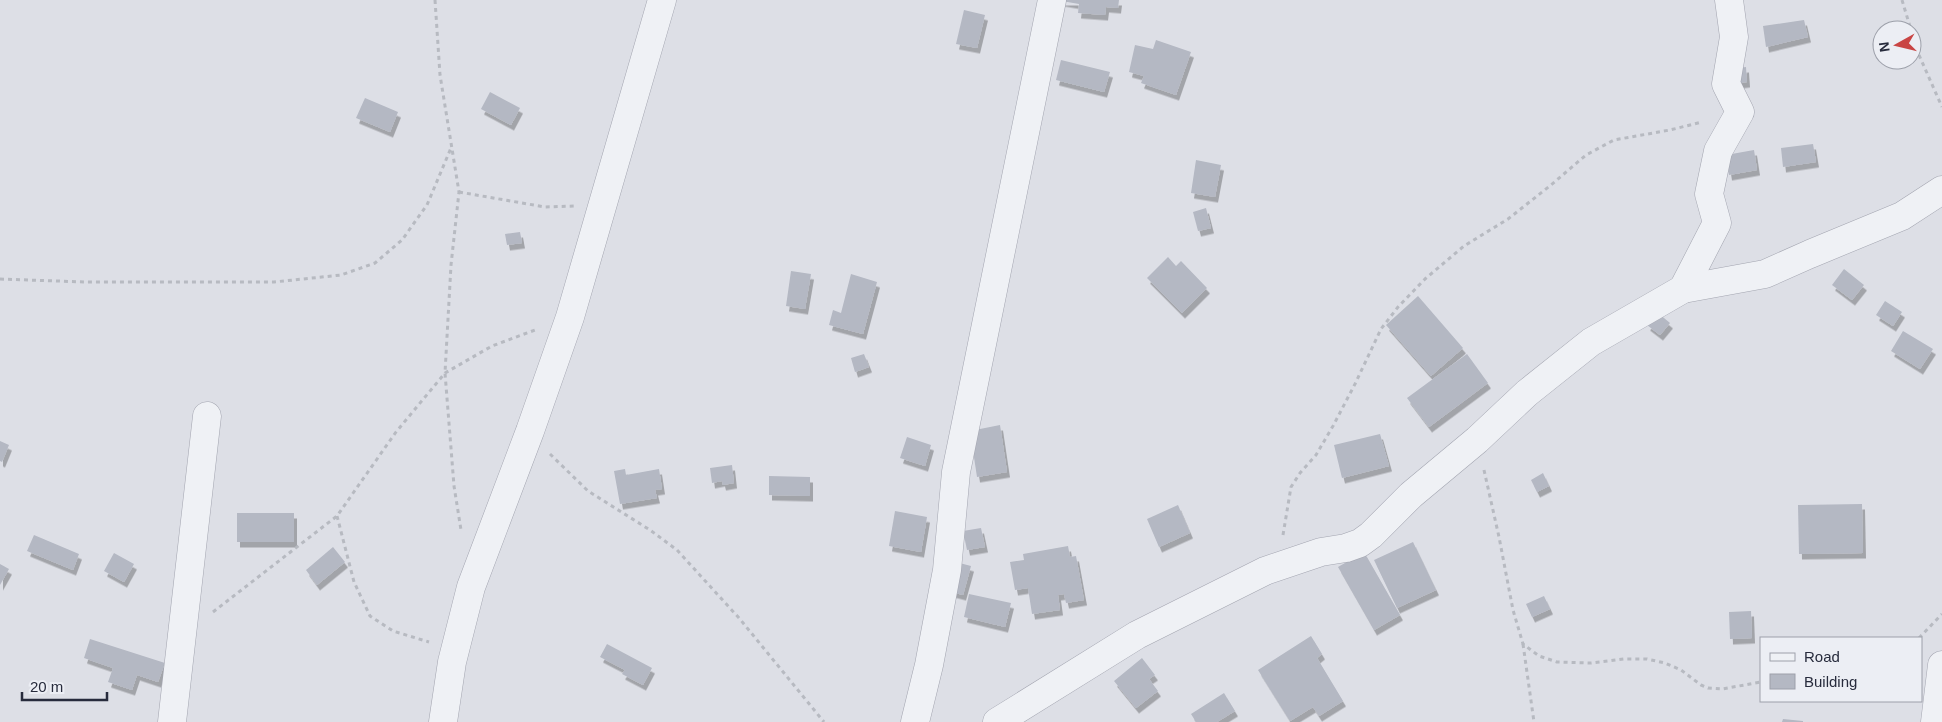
<svg xmlns="http://www.w3.org/2000/svg" width="1942" height="722" viewBox="0 0 1942 722" font-family="Arial,sans-serif">
	<defs>
		<filter id="shadow"><feDropShadow dx="3" dy="5.5" stdDeviation="0" flood-color="#0004"/></filter>
	</defs>
	<rect width="100%" height="100%" fill="#dddfe6"/>
	<g fill="#b4b8c3" filter="url(#shadow)">
		<polygon points="1056,0 1119,0 1118,8 1106,7 1105,15 1078,13 1079,4"/>
		<polygon points="964,10 985,15 977,48 956,44"/>
		<polygon points="1804,20 1808,37 1766,47 1763,26"/>
		<polygon points="1156,40 1191,52 1176,95 1141,83 1144,76 1129,72 1135,45 1153,49"/>
		<polygon points="1061,60 1110,72 1104,92 1056,80"/>
		<polygon points="1746,67 1747,82 1732,84 1731,69"/>
		<polygon points="490,92 520,108 511,125 481,109"/>
		<polygon points="365,98 398,112 390,132 356,118"/>
		<polygon points="1813,144 1816,162 1783,167 1781,148"/>
		<polygon points="1754,150 1757,170 1729,175 1726,155"/>
		<polygon points="1196,160 1221,165 1215,197 1191,193"/>
		<polygon points="1206,208 1211,228 1198,231 1193,212"/>
		<polygon points="520,232 522,243 507,245 505,234"/>
		<polygon points="1168,257 1176,266 1181,261 1207,288 1182,313 1147,278"/>
		<polygon points="1844,269 1864,285 1852,300 1832,285"/>
		<polygon points="791,271 811,274 805,309 786,306"/>
		<polygon points="851,274 877,282 863,334 829,325 833,310 841,313"/>
		<polygon points="1418,296 1463,348 1431,376 1386,325"/>
		<polygon points="1885,301 1902,312 1893,326 1876,315"/>
		<polygon points="1658,313 1670,323 1660,335 1647,325"/>
		<polygon points="1903,331 1933,349 1920,369 1891,351"/>
		<polygon points="864,354 869,367 855,372 851,358"/>
		<polygon points="1467,354 1488,383 1429,427 1407,398"/>
		<polygon points="1000,425 1007,472 977,477 970,431"/>
		<polygon points="1380,434 1389,466 1342,478 1334,445"/>
		<polygon points="907,437 931,445 925,466 900,458"/>
		<polygon points="0,441 9,445 2,462 0,461"/>
		<polygon points="732,465 734,483 723,485 722,481 712,483 710,468"/>
		<polygon points="625,469 626,475 659,469 662,489 655,490 657,498 620,504 614,471"/>
		<polygon points="1543,473 1549,486 1537,492 1531,480"/>
		<polygon points="769,476 810,477 810,496 769,495"/>
		<polygon points="1862,504 1863,553 1799,554 1798,505"/>
		<polygon points="1178,505 1190,533 1159,547 1147,519"/>
		<polygon points="895,511 927,517 921,552 889,546"/>
		<rect x="237" y="513" width="57" height="29"/>
		<polygon points="981,528 985,547 967,550 963,531"/>
		<polygon points="34,535 79,554 73,570 27,551"/>
		<polygon points="1413,542 1436,590 1397,608 1374,560"/>
		<polygon points="1068,546 1070,557 1076,556 1084,600 1066,603 1064,594 1058,595 1060,610 1032,614 1028,588 1015,590 1010,562 1024,560 1023,554"/>
		<polygon points="333,547 345,562 317,585 306,570"/>
		<polygon points="1364,552 1400,615 1374,630 1338,567"/>
		<polygon points="114,553 134,564 124,582 104,571"/>
		<polygon points="952,561 971,566 963,595 944,590"/>
		<polygon points="0,564 9,569 0,585"/>
		<polygon points="969,594 1011,603 1005,627 964,617"/>
		<polygon points="1544,596 1550,609 1532,617 1526,604"/>
		<polygon points="1751,611 1752,638 1730,639 1729,612"/>
		<polygon points="1311,636 1322,654 1317,658 1343,701 1319,716 1313,707 1290,721 1258,670"/>
		<polygon points="90,639 165,663 158,682 137,675 132,690 108,682 113,668 84,658"/>
		<polygon points="607,644 652,668 643,685 622,674 625,670 600,657"/>
		<polygon points="1142,658 1155,675 1149,679 1158,691 1136,708 1114,681"/>
		<polygon points="1224,693 1235,711 1217,722 1196,722 1191,714"/>
		<polygon points="1783,719 1803,721 1803,722 1782,722"/>
	</g>
	<g fill="none" stroke-linecap="round" stroke-linejoin="round">
		<g stroke="#a3a5b0" stroke-width="29">
			<g id="minor">
				<polyline points="1683,289 1717,223 1709,194 1718,151 1740,112 1726,84 1734,37 1729,0"/>
				<polyline points="172,722 207,416"/>
				<polyline points="443,722 452,662 471,587 530,431 570,317 662,0"/>
				<polyline points="915,722 929,665 947,570 956,472 1052,0"/>
				<polyline points="997,722 1137,635 1265,571 1321,552 1346,548 1360,543 1371,535 1411,495 1477,440 1527,393 1591,342 1683,289 1765,274 1810,254 1902,216 1942,190"/>
				<polyline points="1935,722 1942,665"/>
			</g>
		</g>
		<g stroke="#b7bac1" stroke-width="3" stroke-dasharray="4 4" stroke-linecap="butt">
			<polyline points="435,0 440,75 459,192 451,265 445,373 454,486 461,530"/>
			<polyline points="1902,0 1911,30"/>
			<polyline points="1912,32 1919,55 1942,107"/>
			<polyline points="459,192 545,207 574,206"/>
			<polyline points="0,279 85,282 274,282 341,275 375,263 402,240 427,205 451,148"/>
			<polyline points="550,454 588,491 650,530 677,550 739,618 824,722"/>
			<polyline points="1484,470 1499,537 1513,610 1523,644 1539,656 1557,662 1591,663 1624,659 1647,659 1665,663 1681,670 1701,685 1708,688 1722,689 1761,682"/>
			<polyline points="337,516 354,582 370,616 393,631 429,642"/>
			<polyline points="1283,535 1291,487 1300,473 1316,455 1333,426 1355,384 1381,329 1398,307 1425,279 1464,246 1508,219 1551,185 1586,155 1614,140 1670,130 1702,122"/>
			<polyline points="213,612 337,516 396,432 445,373 492,346 535,330"/>
			<polyline points="1919,638 1942,614"/>
			<polyline points="1523,644 1534,722"/>
		</g>
		<use href="#minor" stroke="#eff1f5" stroke-width="28"/>
	</g>
	<rect x="1760" y="637" width="162" height="65" fill="#eceef4" stroke="#9da0aa"/>
	<rect x="1770" y="653" width="25" height="8" fill="#eff1f5" stroke="#9da0aa"/>
	<text x="1804" y="662" font-size="15" fill="#272b3c">Road</text>
	<rect x="1770" y="674" width="25" height="15" fill="#b4b8c3" stroke="#9da0aa"/>
	<text x="1804" y="687" font-size="15" fill="#272b3c">Building</text>
	<g transform="translate(1897 45) rotate(262)"><circle r="24" fill="#eceef4" stroke="#9da0aa"/>
	<path d="M0-4L9 19L0 12L-9 19Z" fill="#c94544"/>
	<text y="-8" font-size="14" font-weight="bold" text-anchor="middle" fill="#272b3c">N</text>
	</g>
	<path d="M22 692v8h85v-8" fill="none" stroke="#272b3c" stroke-width="2.5"/>
	<text x="30" y="692" font-size="15" fill="#272b3c" stroke="#eceef4" stroke-width="4" paint-order="stroke">20 m</text>
</svg>
